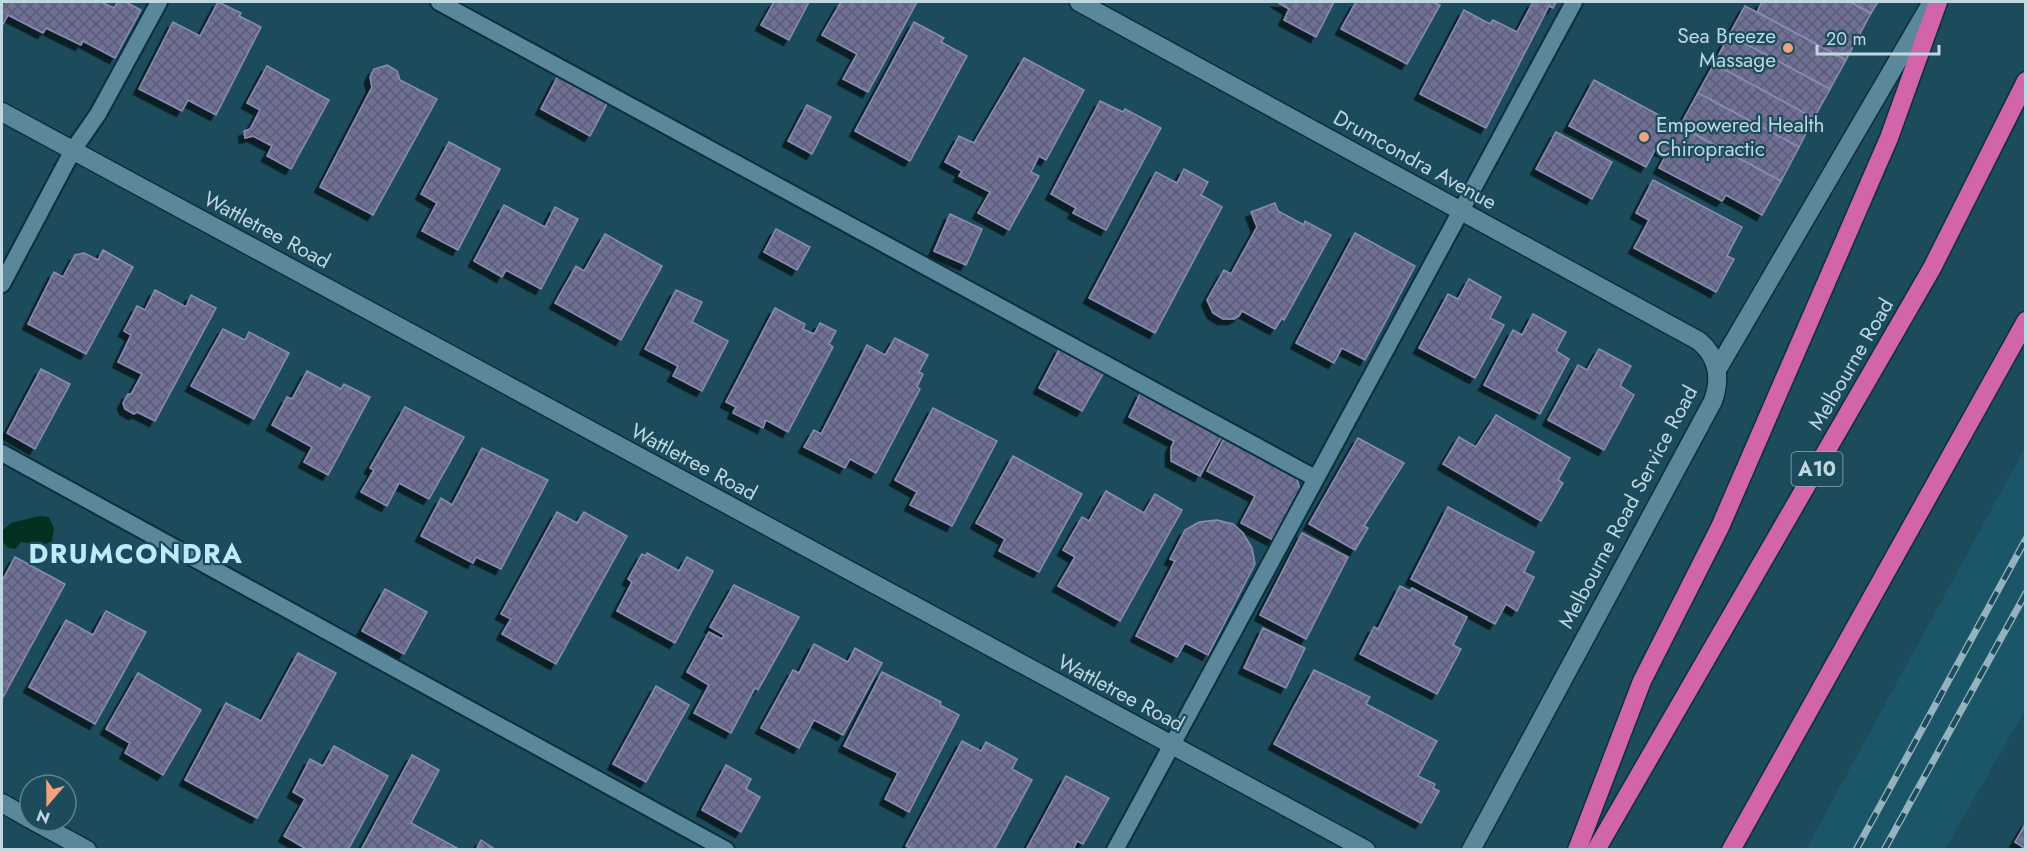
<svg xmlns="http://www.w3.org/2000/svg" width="2027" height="851" viewBox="0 0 2027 851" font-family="Jost,sans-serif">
	<defs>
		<pattern id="building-cross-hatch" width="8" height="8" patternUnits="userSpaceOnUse" patternTransform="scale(1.5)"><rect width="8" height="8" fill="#707095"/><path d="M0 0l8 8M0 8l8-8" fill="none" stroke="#5a5d74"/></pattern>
		<filter id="shadow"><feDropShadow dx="-5.5" dy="5.5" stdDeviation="0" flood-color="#0009"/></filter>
	</defs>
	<rect width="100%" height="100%" fill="#1c4b5b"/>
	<polygon fill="#1b5668" points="2025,448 2025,710 1945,849 1806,849"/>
	<polygon fill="#023121" points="39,516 49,517 54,528 52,541 42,546 21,542 15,549 8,548 2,541 2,531 11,523"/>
	<g fill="url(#building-cross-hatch)" stroke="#8b8cb2" stroke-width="1.5" filter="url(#shadow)">
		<polygon points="2,2 101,2 114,8 118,2 126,2 141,10 115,58 83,41 81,45 46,28 43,33 8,15 2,26"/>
		<polygon points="218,2 241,13 239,16 261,27 216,115 188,100 182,111 139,89 173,22 200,36"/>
		<polygon points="774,2 809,2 789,40 761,25"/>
		<polygon points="841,2 917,2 868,92 843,79 857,54 822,35"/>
		<polygon points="1277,2 1334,2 1316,37 1284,20 1289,9"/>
		<polygon points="1356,2 1433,2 1440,5 1407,64 1341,29"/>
		<polygon points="1533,2 1556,2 1553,8 1549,6 1486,128 1420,94 1464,10 1490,24 1493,20 1517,32"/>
		<polygon points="1762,2 1850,2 1871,13 1846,60 1757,12"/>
		<polygon points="1850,2 1878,2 1871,13"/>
		<polygon points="1745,6 1846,60 1830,89 1729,35"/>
		<polygon points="914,22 944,38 941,42 967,56 910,161 855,131"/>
		<polygon points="1729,35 1830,89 1814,118 1714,64"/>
		<polygon points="1024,58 1084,90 1046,160 1039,156 1031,172 1039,176 1009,230 978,213 990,192 959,176 962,171 945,162 959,136 974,143"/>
		<polygon points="1714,64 1814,118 1799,147 1698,93"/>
		<polygon points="387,65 397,71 400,80 437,99 373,215 320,187 372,87 370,77 374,69"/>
		<polygon points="267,66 329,100 291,169 267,156 272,146 253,136 245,138 244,131 250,129 260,110 247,103"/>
		<polygon points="558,76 608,102 590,136 541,109"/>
		<polygon points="1594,80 1781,181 1762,215 1726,195 1722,201 1659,168 1667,153 1656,148 1646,167 1569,126"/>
		<polygon points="1698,93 1799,147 1781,181 1680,126"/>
		<polygon points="1100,101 1123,112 1125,109 1161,128 1106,230 1073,213 1076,208 1051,194"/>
		<polygon points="807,105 831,117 812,154 788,141"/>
		<polygon points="1556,132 1612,162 1592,199 1536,169"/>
		<polygon points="449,142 500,169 458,250 422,231 437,203 421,194"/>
		<polygon points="1184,169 1208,182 1201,195 1222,207 1155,333 1089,298 1156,172 1177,183"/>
		<polygon points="1653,180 1742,227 1727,256 1734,259 1716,292 1634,248 1649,220 1636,213"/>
		<polygon points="1275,203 1278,211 1304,225 1305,221 1331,235 1284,320 1282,318 1275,329 1242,311 1239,316 1234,319 1223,319 1213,313 1207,300 1224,270 1231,274 1257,227 1251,212"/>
		<polygon points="504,205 545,227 555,207 578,219 541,289 506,270 502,277 474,261"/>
		<polygon points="950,214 982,229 966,265 934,251"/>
		<polygon points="776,229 810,247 797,270 764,252"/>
		<polygon points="1355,233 1415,266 1365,360 1342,348 1334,363 1296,343"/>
		<polygon points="605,234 662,266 621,340 555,303 576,266 584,271"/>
		<polygon points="103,250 133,267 86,354 28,324 54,272 63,277 75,255 84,253 98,260"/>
		<polygon points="1469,279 1501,297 1490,318 1504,325 1475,378 1419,348 1448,294 1458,299"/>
		<polygon points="155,290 186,307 191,295 216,308 155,421 137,412 134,414 125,409 123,403 128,394 131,394 142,374 118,362 131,335 124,331 137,306 145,310"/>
		<polygon points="676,290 702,302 692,322 728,341 702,391 673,376 678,366 645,349"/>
		<polygon points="775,308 805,324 803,329 814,334 820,323 836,331 829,344 833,347 788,432 766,420 763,428 733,413 736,407 726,402"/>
		<polygon points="1533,314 1566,332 1556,351 1569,359 1540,414 1484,385 1513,330 1522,335"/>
		<polygon points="223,329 245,340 249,332 289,353 254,419 191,386"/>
		<polygon points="895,338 928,355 919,372 923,374 917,387 920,389 876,473 850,459 845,468 804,447 814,430 821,434 867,345 885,355"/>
		<polygon points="1060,348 1104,372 1082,411 1039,388"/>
		<polygon points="1599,349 1631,366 1620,386 1634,395 1604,450 1548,420 1578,365 1587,370"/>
		<polygon points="41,369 70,384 35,449 7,433"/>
		<polygon points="307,371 341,389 344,384 370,397 328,475 304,462 312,447 272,425 287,397 292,399"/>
		<polygon points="1141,392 1222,436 1200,476 1171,461 1171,448 1174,441 1129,417"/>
		<polygon points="405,407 464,437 429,499 399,483 387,506 361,492 374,470 370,468"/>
		<polygon points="933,408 997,441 952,526 910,505 917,492 895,480"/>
		<polygon points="1496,415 1570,458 1558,480 1563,483 1541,521 1443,464 1459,437 1476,447"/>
		<polygon points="1225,437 1296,476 1300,490 1273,540 1241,523 1255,496 1207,471"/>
		<polygon points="1358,438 1404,463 1364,526 1368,528 1355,550 1309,524"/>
		<polygon points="482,448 548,480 501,569 476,557 473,563 421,536 441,498 452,505"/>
		<polygon points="1013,456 1082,494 1039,572 999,551 1005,539 976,523"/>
		<polygon points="1106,491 1144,513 1155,494 1182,510 1120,621 1058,586 1075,557 1063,550 1082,517 1089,521"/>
		<polygon points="1448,507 1534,552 1524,572 1534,577 1517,611 1506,604 1495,624 1411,579"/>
		<polygon points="557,512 577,523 584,512 627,536 556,664 502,634 511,619 501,614"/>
		<polygon points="1217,520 1233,524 1243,533 1252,548 1255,564 1208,655 1185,643 1177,657 1136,636 1175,561 1170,559 1185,530 1199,522"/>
		<polygon points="1302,533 1348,557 1306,639 1260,615"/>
		<polygon points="647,553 679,571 687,557 713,571 675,643 617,611 632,582 628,579 642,554 646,556"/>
		<polygon points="15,557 65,584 2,699 2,581"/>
		<polygon points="734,585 799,617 758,690 755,688 731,733 694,713 709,685 687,672 709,632 722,639 724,635 710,627"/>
		<polygon points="1400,586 1410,591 1412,588 1467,617 1453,645 1461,649 1437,694 1360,654 1374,627 1378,629"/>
		<polygon points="385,589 427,612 404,654 362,631"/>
		<polygon points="106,611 146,632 95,724 29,687 66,620 93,635"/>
		<polygon points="1263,628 1305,648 1286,688 1244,668"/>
		<polygon points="814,644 848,662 855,648 882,663 843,735 814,720 799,748 761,728 793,670 799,673"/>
		<polygon points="298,653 336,673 257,818 185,780 226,703 261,721"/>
		<polygon points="1314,670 1370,697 1366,704 1437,741 1418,776 1435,784 1433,788 1439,791 1421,823 1274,744"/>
		<polygon points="882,672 941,702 940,705 959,715 909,812 885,799 898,773 844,746"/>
		<polygon points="138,673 201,710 163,775 125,753 130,743 106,729"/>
		<polygon points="656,686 689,705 646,782 613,764"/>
		<polygon points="962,741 981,751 986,742 1017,759 1012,769 1032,780 994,850 913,850 906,846"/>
		<polygon points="334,746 388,776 348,850 308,850 284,836 305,799 293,792 310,759 323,766"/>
		<polygon points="412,755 439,770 411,823 457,848 361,850"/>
		<polygon points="726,765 751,779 746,789 760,797 741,832 702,810"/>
		<polygon points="1066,776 1109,798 1083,844 1077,841 1073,850 1026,850"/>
		<polygon points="2026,823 2026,849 2015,842"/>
		<polygon points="481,840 496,850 476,850"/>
	</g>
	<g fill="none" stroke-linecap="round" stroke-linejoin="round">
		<g stroke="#0b2f3b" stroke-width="20">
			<g id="lane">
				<polyline points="439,2 1315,478"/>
				<polyline points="2,284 73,150 98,114 159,2"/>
				<polyline points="2,453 726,850"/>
				<polyline points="1115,850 1574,2"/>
			</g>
		</g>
		<g stroke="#0b2f3b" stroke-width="21">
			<g id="street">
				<path d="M1079,2L1699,341C1718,357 1721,379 1713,401L1471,850"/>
				<polyline points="2,112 1366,850"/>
				<polyline points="1717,370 1932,2"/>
				<polyline points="2,803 30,819"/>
				<polyline points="34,821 87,850"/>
			</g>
		</g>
		<g stroke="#0b2f3b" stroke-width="21">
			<g id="highway">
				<polyline points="1577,850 1642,681 1720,527 1889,138 1938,2"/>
				<polyline points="1596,850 1932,268 2026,81"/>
				<polyline points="1731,850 2026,321"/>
			</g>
		</g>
		<use href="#lane" stroke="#5a889a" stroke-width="16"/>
		<use href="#street" stroke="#5a889a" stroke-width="18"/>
		<use href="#highway" stroke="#d264a9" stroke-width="18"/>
		<g stroke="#95b3be" stroke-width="7">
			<g id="rail">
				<polyline points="1856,850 2026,539"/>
				<polyline points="1884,850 2026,593"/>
			</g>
		</g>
		<use href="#rail" stroke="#1c4b5b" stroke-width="4.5" stroke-dasharray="14" stroke-linecap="butt"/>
	</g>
	<g fill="#f2a17e" stroke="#1c4b5b" stroke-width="2">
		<circle cx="1788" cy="48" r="6"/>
		<circle cx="1644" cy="137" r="6"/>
	</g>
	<g text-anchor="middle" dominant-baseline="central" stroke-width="4.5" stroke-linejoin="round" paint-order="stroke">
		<rect fill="#1c4b5b" stroke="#8eadb8" stroke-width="1.5" x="1791.5" y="452" width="51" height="34" rx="4.5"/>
		<g font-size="20" font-weight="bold" fill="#bfd7e0">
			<text x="1817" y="469">A10</text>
		</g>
		<g font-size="21" fill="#bfd7e0" stroke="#1c4b5b" text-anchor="end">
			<text x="1776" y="36">Sea Breeze<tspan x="1776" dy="24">Massage</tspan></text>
			<text x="1656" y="125" text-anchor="start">Empowered Health<tspan x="1656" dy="24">Chiropractic</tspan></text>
		</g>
		<g font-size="21" fill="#bfd7e0" stroke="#1c4b5b">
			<text transform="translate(1415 160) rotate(29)">Drumcondra Avenue</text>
			<text transform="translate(267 230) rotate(28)">Wattletree Road</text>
			<text transform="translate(1851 364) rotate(-60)">Melbourne Road</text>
			<text transform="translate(694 462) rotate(28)">Wattletree Road</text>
			<text transform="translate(1628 507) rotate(-62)">Melbourne Road Service Road</text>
			<text transform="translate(1121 693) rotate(28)">Wattletree Road</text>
		</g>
		<g font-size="27" font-weight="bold" letter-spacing="1.5" fill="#baebfe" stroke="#1c4b5b">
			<text x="136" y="553">DRUMCONDRA</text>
		</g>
	</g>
	<rect width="2027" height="851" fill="none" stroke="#bfd7e0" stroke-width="6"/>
	<g transform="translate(48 803) rotate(200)"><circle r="28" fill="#1c4b5b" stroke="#5d8390" stroke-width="1.5"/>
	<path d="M0-4.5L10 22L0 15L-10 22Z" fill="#f2a17e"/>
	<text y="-9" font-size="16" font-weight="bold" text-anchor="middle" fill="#bfd7e0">N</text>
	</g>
	<path d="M1817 45v9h122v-9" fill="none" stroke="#bfd7e0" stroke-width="3"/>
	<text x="1826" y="45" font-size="18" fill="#bfd7e0" stroke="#1c4b5b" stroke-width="4.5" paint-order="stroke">20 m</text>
</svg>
